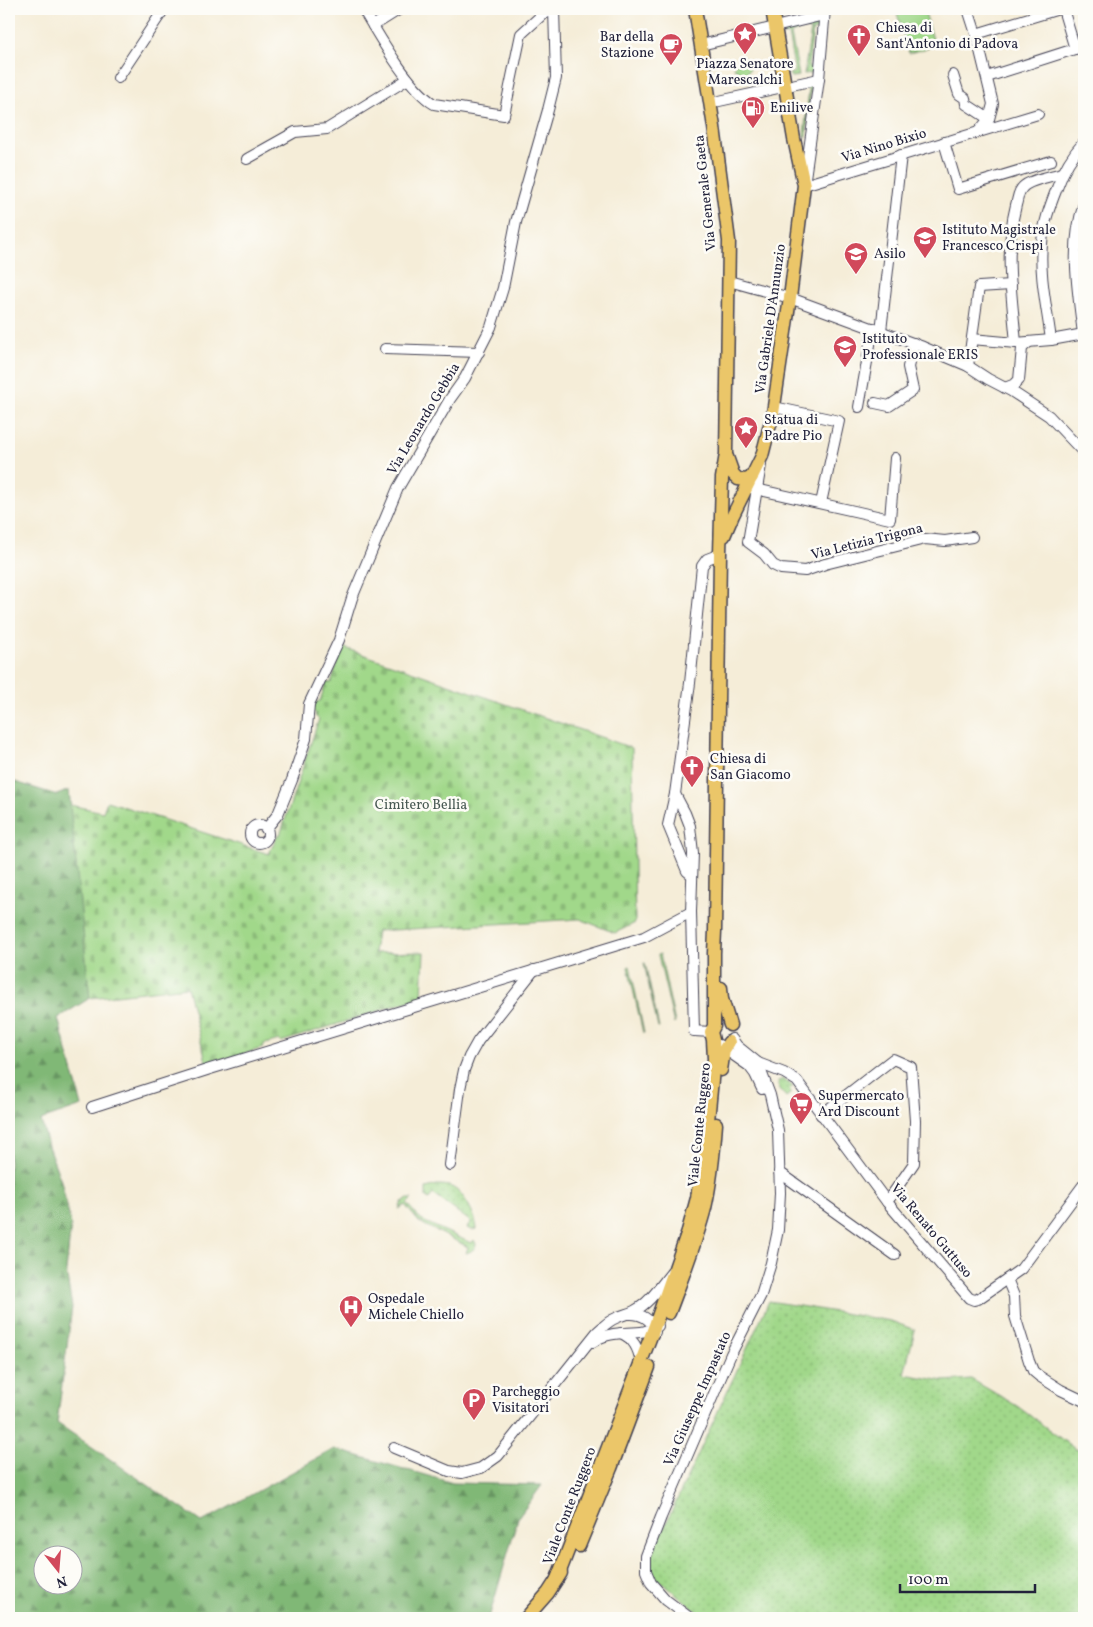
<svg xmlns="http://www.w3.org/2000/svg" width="1093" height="1627" viewBox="0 0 1093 1627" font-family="Vollkorn,serif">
	<defs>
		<pattern id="grass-dots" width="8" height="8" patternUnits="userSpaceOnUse" patternTransform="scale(1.25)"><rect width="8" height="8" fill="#a1d88a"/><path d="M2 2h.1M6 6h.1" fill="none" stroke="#8ab978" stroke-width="1.8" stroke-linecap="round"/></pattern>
		<pattern id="forest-firs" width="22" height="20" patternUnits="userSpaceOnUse" patternTransform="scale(1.25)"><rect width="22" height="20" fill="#80b876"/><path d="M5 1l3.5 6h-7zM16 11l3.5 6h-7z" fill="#689562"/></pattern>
		<pattern id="cemetery-stones" width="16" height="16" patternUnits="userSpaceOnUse" patternTransform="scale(1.25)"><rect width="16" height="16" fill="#a1d88a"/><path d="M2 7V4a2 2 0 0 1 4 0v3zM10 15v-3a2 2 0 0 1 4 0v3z" fill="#8ab978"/></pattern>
		<pattern id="park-crowns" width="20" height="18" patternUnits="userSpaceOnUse" patternTransform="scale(1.25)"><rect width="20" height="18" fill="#a1d88a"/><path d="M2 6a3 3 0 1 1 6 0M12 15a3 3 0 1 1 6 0" fill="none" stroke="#8ab978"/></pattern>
	</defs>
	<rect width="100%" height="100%" fill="#fdfcf7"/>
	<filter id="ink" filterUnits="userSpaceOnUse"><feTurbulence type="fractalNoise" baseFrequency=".02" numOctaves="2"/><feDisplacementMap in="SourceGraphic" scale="10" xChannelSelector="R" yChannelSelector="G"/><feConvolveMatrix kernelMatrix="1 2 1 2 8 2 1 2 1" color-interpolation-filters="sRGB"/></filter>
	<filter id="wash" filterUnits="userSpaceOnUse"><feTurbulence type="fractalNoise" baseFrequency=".0096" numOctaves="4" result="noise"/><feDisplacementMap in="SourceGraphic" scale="20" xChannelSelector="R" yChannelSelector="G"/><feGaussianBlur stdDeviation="1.12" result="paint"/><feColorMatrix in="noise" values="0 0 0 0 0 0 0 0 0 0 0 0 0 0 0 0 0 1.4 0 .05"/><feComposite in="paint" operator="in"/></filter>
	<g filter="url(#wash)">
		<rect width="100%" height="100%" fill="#f5edd8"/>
		<g fill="url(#grass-dots)" stroke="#627d62">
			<polygon points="660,954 675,1023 674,1024 658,955"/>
			<polygon points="644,963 645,963 659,1028 658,1028"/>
			<polygon points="630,966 644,1033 643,1033 628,967"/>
			<polygon points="782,1079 793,1087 789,1090 791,1093 786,1097 779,1089 778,1082"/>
			<path d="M437,1185C441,1185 445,1185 449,1186C463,1190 476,1215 477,1229L472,1230L467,1228L471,1222L433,1194L429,1199L426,1197V1188Z"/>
			<path d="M408,1199H412L407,1204L421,1220L471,1243L474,1240L476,1244C475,1249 471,1252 466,1253L468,1247L419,1222L405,1205L399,1209L402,1202Z"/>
			<polygon points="769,1301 891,1321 915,1330 904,1374 944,1381 971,1379 1017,1406 1075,1449 1084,1451 1084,1618 706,1618 651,1574 650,1558"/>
		</g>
		<path fill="url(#forest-firs)" stroke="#516d58" fill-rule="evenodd" d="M9,780L57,795L69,790L90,998L58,1018L82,1106L41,1120L48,1146L61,1181L71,1224L66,1271L72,1307L57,1423L202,1522L334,1449L453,1483L542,1485L518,1518L489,1618H9ZM42,1554H72V1584H42Z"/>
		<polygon fill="url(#cemetery-stones)" stroke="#627d62" points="342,647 632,748 635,923 615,933 580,919 377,931 374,953 424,952 422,997 281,1042 279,1040 265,1044 263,1048 207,1065 187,987 90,998 70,805 103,812 107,801 269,854 278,834 280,835 319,719 315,716 316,714 312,710 316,702 320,701 326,682 331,683"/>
		<polygon fill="url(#park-crowns)" stroke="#627d62" points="741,56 753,63 746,75 734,68"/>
		<g fill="#a1d88a" stroke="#627d62">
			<polygon points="899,9 924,9 935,46 909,53 896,10"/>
			<polygon points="816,23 819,26 819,30 813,30 808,67 814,69 812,73 804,74 811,30 805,28 805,26"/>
			<polygon points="798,28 799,30 791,34 799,76 791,77 789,74 795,72 788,34 782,35 782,32"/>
			<polygon points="810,85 811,87 806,137 804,136 809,89 808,88 805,88 804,86"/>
		</g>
	</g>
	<g filter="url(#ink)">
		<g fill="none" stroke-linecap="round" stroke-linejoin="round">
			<g stroke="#424053" stroke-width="12">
				<g id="minor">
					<path d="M363,9C379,36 408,88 434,104L504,115L521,34L543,14L554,10"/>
					<polyline points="825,9 819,79 804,185 1038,114"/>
					<polyline points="968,9 976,34 993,104 989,119 979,131"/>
					<polyline points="1063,9 1075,49"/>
					<polyline points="373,26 400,9"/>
					<polyline points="976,34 1059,9"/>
					<polyline points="701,45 824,15"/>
					<polyline points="953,75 959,94 965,98 966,104 989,119"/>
					<polyline points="987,77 1084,46"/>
					<polyline points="118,78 164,9"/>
					<polyline points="710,103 819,79"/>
					<polyline points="944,142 958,189 1051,161"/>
					<polyline points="247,159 295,132 327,129 408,79"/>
					<polyline points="729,281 790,298 923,347 968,366 988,379 1011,391 1049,416 1084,453"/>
					<polyline points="881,331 901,155"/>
					<path d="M1083,334C1078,291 1069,246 1084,204"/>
					<polyline points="972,339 1016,343 1051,340 1084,334"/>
					<path d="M1051,340C1047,308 1039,276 1042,244C1043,224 1050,206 1057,188C1063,171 1072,155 1084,142"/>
					<path d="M1016,343C1012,296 1004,252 1016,205C1018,199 1018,191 1023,187C1029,180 1053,176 1062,173"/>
					<polyline points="385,349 479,352"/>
					<polyline points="968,366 979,287 1011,285"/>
					<polyline points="1005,388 1015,384 1019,380 1022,348 1029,342"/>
					<polyline points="875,403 889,406 913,390 908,367 914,343"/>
					<polyline points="774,407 839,421 821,503"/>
					<polyline points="859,407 873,328"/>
					<polyline points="761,465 748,542 764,554 773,565 781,569 805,571 825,564 925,539 945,541 972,537"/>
					<polyline points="751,488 890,519 895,458"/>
					<polyline points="675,794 685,813 690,826 693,853 691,912 694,1031 711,1032"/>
					<circle cx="259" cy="834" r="9"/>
					<polyline points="266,829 278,814 292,780 306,739 309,704 339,640 352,598 398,488 450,399 465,378 491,327 503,288 516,222 548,110 556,78 554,9"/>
					<polyline points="692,875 687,871 668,825 675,794 690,683 702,566 707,559 720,554"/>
					<polyline points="719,1045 749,1066 755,1074 762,1089"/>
					<polyline points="758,1063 784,1073 797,1081 887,1202 969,1298 974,1300 978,1299 1021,1269 1084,1184"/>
					<polyline points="92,1107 210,1069 644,937 691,912"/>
					<polyline points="821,1115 893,1059 911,1067 915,1121 914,1163 887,1202"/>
					<polyline points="450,1165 460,1089 464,1070 469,1057 478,1041 534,970"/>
					<polyline points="779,1172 895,1255"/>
					<polyline points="1007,1279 1014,1296 1015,1316 1029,1361 1033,1371 1039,1376 1061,1390 1084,1401"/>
					<path d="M628,1314C641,1313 652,1319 655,1332"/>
					<path d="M621,1333C634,1339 638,1348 641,1362"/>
					<path d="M593,1342C614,1327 640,1338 658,1326"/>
					<path d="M394,1448L449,1471L462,1473L481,1468L498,1456L597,1332C603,1327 608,1321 616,1318C622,1315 628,1314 634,1311C650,1303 661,1285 672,1272"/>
					<polyline points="690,1618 666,1600 651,1583 646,1571 646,1556 661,1517 731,1354 761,1295 771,1263 778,1230 780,1193 778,1130 770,1095 758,1063 737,1046 732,1039"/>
				</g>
			</g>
			<g stroke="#424053" stroke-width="15">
				<g id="major">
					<polyline points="727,457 733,474 738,479 746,480 752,477"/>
					<polyline points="724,536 733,515 762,456 773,413 790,298 804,185 794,139 772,9"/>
					<polyline points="721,988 722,999 730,1025"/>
					<polyline points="721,1070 724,1050 729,1042"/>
					<path d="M669,1313C682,1278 696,1243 705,1208C711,1181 714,1152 716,1124"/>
					<polyline points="579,1546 611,1468 649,1367"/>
					<polyline points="557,1579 654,1328 688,1231 697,1198 707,1131 714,1059 713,1040 711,1032 714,1026 714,953 715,931 720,554 722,478 726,454 729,241 714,127 695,9"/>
					<polyline points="526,1618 548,1593 561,1573"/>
				</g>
			</g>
			<use href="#minor" stroke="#fff" stroke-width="10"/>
			<use href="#major" stroke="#ebc669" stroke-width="12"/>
		</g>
	</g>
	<defs>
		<g id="sight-pin" transform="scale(1.25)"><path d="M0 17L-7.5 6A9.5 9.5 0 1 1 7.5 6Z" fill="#d1495b" stroke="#fdfcf7"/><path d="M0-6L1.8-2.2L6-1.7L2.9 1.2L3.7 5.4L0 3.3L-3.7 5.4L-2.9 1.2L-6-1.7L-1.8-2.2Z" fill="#fff"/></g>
		<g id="church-pin" transform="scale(1.25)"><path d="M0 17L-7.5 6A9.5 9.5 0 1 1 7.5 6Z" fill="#d1495b" stroke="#fdfcf7"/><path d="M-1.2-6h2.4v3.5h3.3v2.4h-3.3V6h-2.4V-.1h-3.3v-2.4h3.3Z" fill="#fff"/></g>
		<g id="cafe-pin" transform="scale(1.25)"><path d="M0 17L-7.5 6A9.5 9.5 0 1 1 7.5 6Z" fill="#d1495b" stroke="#fdfcf7"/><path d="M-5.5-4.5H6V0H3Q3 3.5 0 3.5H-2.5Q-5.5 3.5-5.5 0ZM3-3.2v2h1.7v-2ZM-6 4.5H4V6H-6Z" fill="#fff"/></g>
		<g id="fuel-pin" transform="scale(1.25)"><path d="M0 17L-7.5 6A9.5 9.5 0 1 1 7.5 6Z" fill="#d1495b" stroke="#fdfcf7"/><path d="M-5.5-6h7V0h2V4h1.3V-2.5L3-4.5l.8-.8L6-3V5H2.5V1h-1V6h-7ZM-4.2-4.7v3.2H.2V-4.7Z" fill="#fff"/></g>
		<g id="school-pin" transform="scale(1.25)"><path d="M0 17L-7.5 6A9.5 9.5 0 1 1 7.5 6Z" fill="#d1495b" stroke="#fdfcf7"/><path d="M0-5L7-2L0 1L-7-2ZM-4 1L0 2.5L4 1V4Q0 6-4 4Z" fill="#fff"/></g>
		<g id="supermarket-pin" transform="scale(1.25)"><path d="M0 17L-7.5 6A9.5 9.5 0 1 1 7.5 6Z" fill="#d1495b" stroke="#fdfcf7"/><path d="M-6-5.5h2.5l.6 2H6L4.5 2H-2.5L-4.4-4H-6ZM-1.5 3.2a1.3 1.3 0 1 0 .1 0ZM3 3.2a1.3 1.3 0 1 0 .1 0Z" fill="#fff"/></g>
		<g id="hospital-pin" transform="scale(1.25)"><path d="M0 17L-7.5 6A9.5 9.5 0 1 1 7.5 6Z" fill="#d1495b" stroke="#fdfcf7"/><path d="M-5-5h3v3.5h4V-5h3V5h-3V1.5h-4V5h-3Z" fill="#fff"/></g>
		<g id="parking-pin" transform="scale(1.25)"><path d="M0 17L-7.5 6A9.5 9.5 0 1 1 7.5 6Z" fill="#d1495b" stroke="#fdfcf7"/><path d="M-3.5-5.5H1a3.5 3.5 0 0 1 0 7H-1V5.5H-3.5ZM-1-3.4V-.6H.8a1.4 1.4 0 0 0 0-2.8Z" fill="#fff"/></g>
	</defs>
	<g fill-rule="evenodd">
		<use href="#sight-pin" x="745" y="34"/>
		<use href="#church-pin" x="859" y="36"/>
		<use href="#cafe-pin" x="671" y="45"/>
		<use href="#fuel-pin" x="753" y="108"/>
		<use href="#school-pin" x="925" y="238"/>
		<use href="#school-pin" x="856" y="254"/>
		<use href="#school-pin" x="845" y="347"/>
		<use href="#sight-pin" x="746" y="428"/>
		<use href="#church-pin" x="692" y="767"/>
		<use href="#supermarket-pin" x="801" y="1104"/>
		<use href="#hospital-pin" x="351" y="1307"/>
		<use href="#parking-pin" x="474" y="1400"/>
	</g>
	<g text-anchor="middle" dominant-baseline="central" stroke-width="5" stroke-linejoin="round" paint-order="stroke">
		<g font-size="14" fill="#22223b" stroke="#fdfcf7" text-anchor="start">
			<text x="876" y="28">Chiesa di<tspan x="876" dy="16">Sant'Antonio di Padova</tspan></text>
			<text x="654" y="37" text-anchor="end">Bar della<tspan x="654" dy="16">Stazione</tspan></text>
			<text x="745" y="64" text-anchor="middle">Piazza Senatore<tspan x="745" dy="16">Marescalchi</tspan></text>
			<text x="770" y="108">Enilive</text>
			<text x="942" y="230">Istituto Magistrale<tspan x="942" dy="16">Francesco Crispi</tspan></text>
			<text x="874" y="254">Asilo</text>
			<text x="862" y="339">Istituto<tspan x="862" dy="16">Professionale ERIS</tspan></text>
			<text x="764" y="420">Statua di<tspan x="764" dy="16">Padre Pio</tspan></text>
			<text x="710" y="759">Chiesa di<tspan x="710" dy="16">San Giacomo</tspan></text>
			<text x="818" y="1096">Supermercato<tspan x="818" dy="16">Ard Discount</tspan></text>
			<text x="368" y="1299">Ospedale<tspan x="368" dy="16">Michele Chiello</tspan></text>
			<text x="492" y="1392">Parcheggio<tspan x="492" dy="16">Visitatori</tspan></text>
		</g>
		<g font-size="14" fill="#22223b" stroke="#fdfcf7">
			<text transform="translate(884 146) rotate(-17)">Via Nino Bixio</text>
			<text transform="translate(706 193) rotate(-96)">Via Generale Gaeta</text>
			<text transform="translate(771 319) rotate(-82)">Via Gabriele D'Annunzio</text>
			<text transform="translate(424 419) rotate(-59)">Via Leonardo Gebbia</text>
			<text transform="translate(867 542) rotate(-14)">Via Letizia Trigona</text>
			<text transform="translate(700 1125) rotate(-84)">Viale Conte Ruggero</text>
			<text transform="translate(931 1231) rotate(50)">Via Renato Guttuso</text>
			<text transform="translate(698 1399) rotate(-66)">Via Giuseppe Impastato</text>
			<text transform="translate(570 1506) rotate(-69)">Viale Conte Ruggero</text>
		</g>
		<g font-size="14" fill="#485953" stroke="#fdfcf7">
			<text x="421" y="805">Cimitero Bellia</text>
		</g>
	</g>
	<rect width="1093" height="1627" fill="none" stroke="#fdfcf7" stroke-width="30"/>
	<g transform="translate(58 1570) rotate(163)"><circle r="24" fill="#fdfcf7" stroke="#a5a5ac"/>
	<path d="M0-4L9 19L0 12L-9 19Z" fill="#d1495b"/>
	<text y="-8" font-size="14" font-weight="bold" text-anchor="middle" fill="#22223b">N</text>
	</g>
	<path d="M900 1584v8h135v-8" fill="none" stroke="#22223b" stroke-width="2.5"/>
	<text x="908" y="1584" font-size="15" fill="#22223b" stroke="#fdfcf7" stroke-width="4" paint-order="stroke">100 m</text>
</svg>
